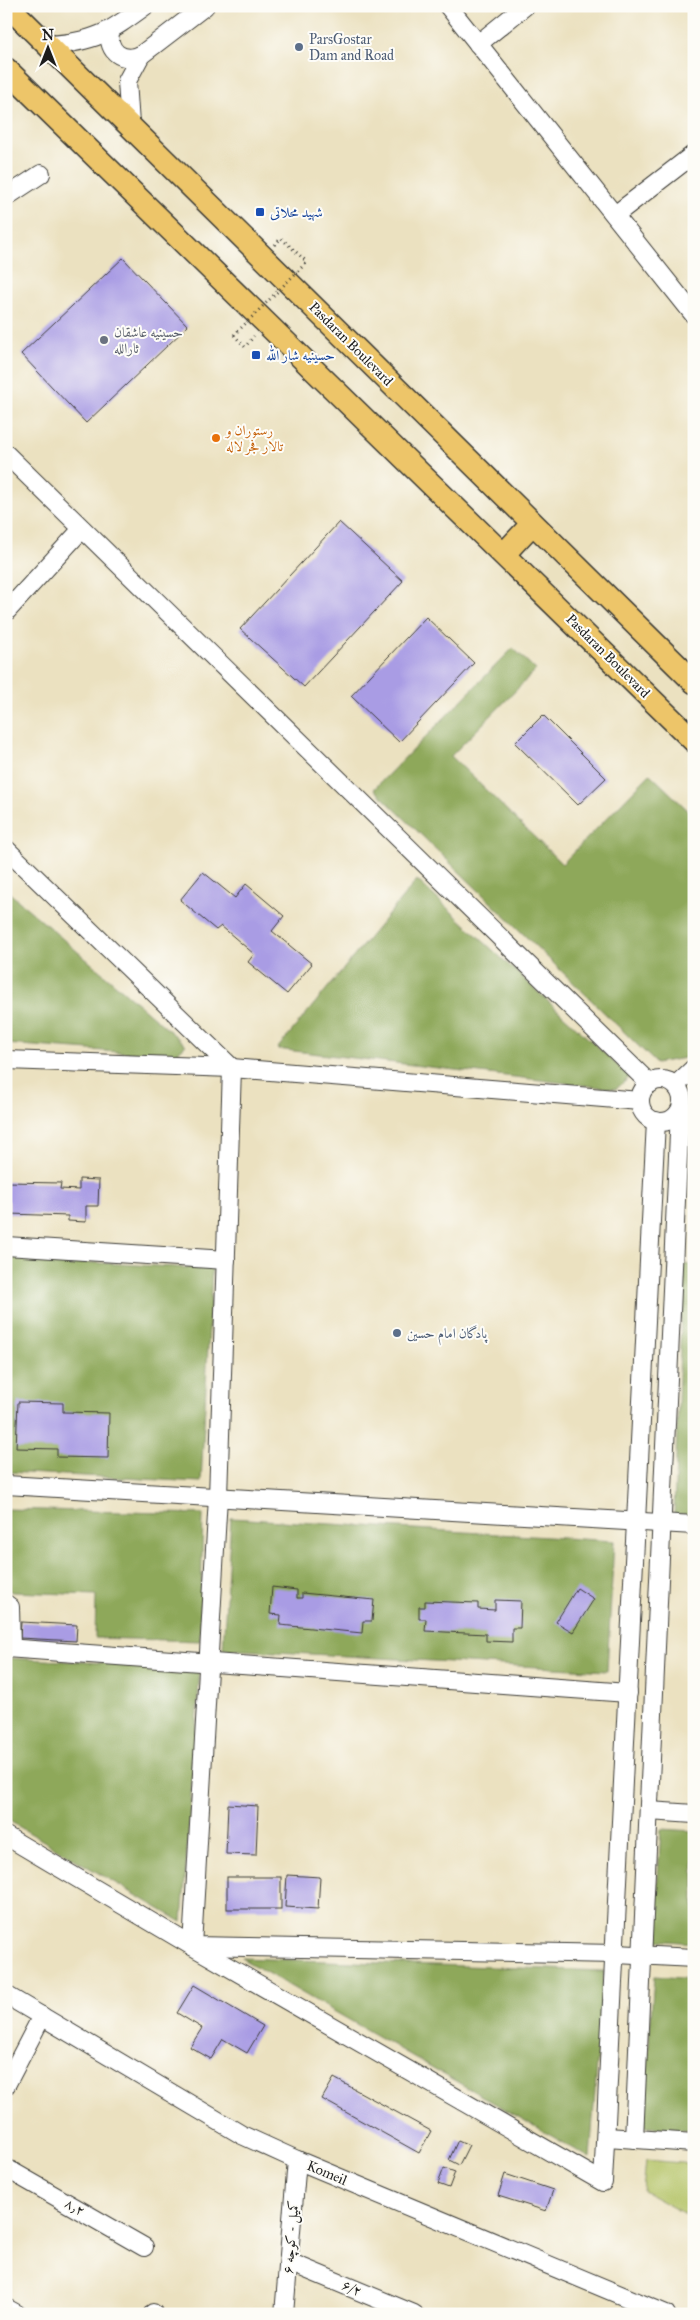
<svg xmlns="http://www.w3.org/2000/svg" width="700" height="2320" viewBox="0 0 700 2320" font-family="'IM FELL Great Primer',Amiri,serif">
	<rect width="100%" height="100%" fill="#fdfcf7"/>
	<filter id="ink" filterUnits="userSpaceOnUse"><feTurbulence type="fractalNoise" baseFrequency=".02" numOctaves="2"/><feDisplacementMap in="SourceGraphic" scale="10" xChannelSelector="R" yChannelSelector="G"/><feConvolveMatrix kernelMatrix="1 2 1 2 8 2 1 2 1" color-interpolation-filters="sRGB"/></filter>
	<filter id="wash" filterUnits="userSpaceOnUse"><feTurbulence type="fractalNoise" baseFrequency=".0096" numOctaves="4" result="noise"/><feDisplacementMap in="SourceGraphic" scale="20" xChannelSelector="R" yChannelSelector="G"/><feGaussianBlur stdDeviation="1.12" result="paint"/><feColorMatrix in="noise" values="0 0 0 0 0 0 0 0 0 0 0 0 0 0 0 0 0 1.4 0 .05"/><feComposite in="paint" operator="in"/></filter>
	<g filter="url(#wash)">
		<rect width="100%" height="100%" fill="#ebe1c0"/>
		<polygon fill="#b3c265" stroke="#686f40" points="646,2160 694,2164 694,2219 643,2191"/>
		<g fill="#8ea85a" stroke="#55623b">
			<polygon points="513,648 536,670 451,756 562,864 650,774 694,816 694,1049 685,1058 656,1063 374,789"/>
			<polygon points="417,880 630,1077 616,1089 277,1049"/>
			<polygon points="6,890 186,1045 174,1056 6,1044"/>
			<polygon points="6,1258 212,1269 201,1482 6,1472"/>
			<polygon points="683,1264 694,1265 694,1514 674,1514"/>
			<polygon points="6,1509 203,1514 200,1641 95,1638 96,1595 12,1592 6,1589"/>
			<polygon points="231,1518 614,1541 607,1671 223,1649"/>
			<polygon points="6,1658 200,1668 182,1922 6,1819"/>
			<polygon points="661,1829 694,1831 694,1943 654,1940"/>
			<polygon points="241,1958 604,1971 590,2158"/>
			<polygon points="654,1976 694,1979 694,2130 643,2127"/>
		</g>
		<g id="blocks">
			<g fill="#a99ce4">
				<polygon points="123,258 188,326 86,423 21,354"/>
				<polygon points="339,522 403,581 304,687 240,629"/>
				<polygon points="426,617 474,663 399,742 351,696"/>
				<polygon points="543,715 606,778 578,805 515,743"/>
				<polygon points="203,872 235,898 246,884 284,916 272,931 312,964 287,994 248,962 254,954 221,926 216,930 180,900"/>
				<polygon points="79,1179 99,1180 98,1206 86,1206 86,1222 68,1221 68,1216 9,1214 9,1201 6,1201 6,1182 61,1183 60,1189 79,1190"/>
				<polygon points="18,1402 63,1403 63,1412 109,1413 108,1458 57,1457 57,1449 16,1448"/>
				<polygon points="272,1587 297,1590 297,1598 302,1598 302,1593 374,1600 372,1621 363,1621 362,1633 280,1625 281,1615 270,1614"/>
				<polygon points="577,1588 594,1599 573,1632 556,1622"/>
				<polygon points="495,1600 521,1601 520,1628 512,1628 512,1642 486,1641 486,1634 425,1631 426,1619 419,1619 419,1607 425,1607 425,1601 478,1603 478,1609 495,1610"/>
				<polygon points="21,1622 77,1625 76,1641 20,1638"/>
				<polygon points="228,1804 258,1806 256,1855 226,1854"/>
				<polygon points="287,1875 320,1877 318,1909 285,1907"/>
				<rect x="227" y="1877" width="54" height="32"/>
				<polygon points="194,1985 263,2026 247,2053 223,2039 211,2059 190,2047 202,2028 177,2013"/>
				<polygon points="334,2078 431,2131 419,2153 322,2099"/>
				<polygon points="458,2140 469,2145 459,2165 449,2160"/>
				<polygon points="444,2168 455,2172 449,2188 438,2184"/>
				<polygon points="505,2174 553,2190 546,2211 498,2196"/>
			</g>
		</g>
	</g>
	<g filter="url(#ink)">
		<use href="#blocks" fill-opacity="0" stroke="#3b3a35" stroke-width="1"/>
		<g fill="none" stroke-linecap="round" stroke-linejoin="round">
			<g stroke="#3b3a35" stroke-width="20">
				<g id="minor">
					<polyline points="448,6 694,315"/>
					<path d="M110,32C107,52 123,63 141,55"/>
					<polyline points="478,44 525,6"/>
					<path d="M49,45C95,42 108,33 145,6"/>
					<polyline points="130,124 127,81 141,55 205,6"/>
					<polyline points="6,197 41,174"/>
					<polyline points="615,215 694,154"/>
					<polyline points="6,454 650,1084"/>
					<polyline points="6,612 82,529"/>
					<polyline points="6,849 232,1068 218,1497 192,1946 616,1954 694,1958"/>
					<polyline points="6,1060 232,1068 640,1101"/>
					<circle cx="661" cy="1101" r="21"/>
					<polyline points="676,1085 694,1068"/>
					<polyline points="6,1246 226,1260"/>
					<polyline points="6,1485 694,1525"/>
					<polyline points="6,1604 10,1607 11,1648"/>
					<polyline points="6,1648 628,1693"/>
					<polyline points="649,1811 694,1814"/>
					<polyline points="6,1836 192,1946 603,2182 656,1121"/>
					<polyline points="6,1995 242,2135 297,2160 666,2314"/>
					<polyline points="6,2085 42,2016"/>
					<polyline points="607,2137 694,2143"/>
					<polyline points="634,2139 680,1111"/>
					<polyline points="6,2168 144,2247"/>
					<polyline points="289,2262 414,2314"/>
					<polyline points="6,2308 17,2314"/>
					<polyline points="153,2313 154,2314"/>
					<polyline points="284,2314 297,2160"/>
				</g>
			</g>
			<g stroke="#3b3a35" stroke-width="25">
				<g id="major">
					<polyline points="8,6 694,682"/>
					<polyline points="6,69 694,741"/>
					<polyline points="504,554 532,524"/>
				</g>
			</g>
			<g stroke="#3b3a35" stroke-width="3" stroke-dasharray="1 4" stroke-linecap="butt">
				<polyline points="275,245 281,238 307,262"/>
				<polyline points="234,335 245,347 254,336"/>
			</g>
			<use href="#minor" stroke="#fff" stroke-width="18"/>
			<use href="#major" stroke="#edc569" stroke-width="22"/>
			<polyline stroke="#3b3a35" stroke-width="3" stroke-dasharray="1 4" stroke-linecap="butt" points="234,335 307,262"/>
		</g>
	</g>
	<g fill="#5c6f8a" stroke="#fdfcf7" stroke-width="2">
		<circle cx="299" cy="47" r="5"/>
		<circle cx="397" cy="1333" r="5"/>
	</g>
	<g fill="#1a4fb4" stroke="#fdfcf7" stroke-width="2">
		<rect x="255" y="207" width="10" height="10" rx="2.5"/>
		<rect x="251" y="350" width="10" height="10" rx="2.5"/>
	</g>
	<circle fill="#6b7280" stroke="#fdfcf7" stroke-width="2" cx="104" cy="340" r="5"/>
	<circle fill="#e8710a" stroke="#fdfcf7" stroke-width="2" cx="216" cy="438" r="5"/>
	<g text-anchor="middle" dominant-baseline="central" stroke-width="4" stroke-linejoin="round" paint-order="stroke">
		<g font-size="14" fill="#4e5e75" stroke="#fdfcf7" text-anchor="start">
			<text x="309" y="39">ParsGostar<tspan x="309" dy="16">Dam and Road</tspan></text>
			<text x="407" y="1333">پادگان امام حسین</text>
		</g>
		<g font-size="14" fill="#164399" stroke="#fdfcf7" text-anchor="start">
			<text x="270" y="212">شهید محلاتی</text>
			<text x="266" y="355">حسینیه شار الله</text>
		</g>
		<g font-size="14" fill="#5b616d" stroke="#fdfcf7" text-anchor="start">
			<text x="114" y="332">حسینیه عاشقان<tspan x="114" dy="16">ثارالله</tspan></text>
		</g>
		<g font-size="14" fill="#1c1c1c" stroke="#fdfcf7">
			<text transform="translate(351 344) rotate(45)">Pasdaran Boulevard</text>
			<text transform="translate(608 656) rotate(45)">Pasdaran Boulevard</text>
			<text transform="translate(327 2173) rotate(23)">Komeil</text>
			<text transform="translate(75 2207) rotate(30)">۸٫۲</text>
			<text transform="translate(291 2237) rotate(-85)">کمیل - کوچه ۶</text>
			<text transform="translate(352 2288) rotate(23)">۶/۲</text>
		</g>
		<g font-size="14" fill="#c56008" stroke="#fdfcf7" text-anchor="start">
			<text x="226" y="430">رستوران و<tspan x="226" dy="16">تالار فجر لاله</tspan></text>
		</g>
	</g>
	<rect width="700" height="2320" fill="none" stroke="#fdfcf7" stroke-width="25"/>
	<g transform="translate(48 48)" stroke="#fdfcf7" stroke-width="4" paint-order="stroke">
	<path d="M0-4L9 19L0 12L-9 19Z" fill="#1c1c1c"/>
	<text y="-8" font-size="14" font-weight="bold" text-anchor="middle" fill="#1c1c1c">N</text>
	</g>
</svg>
